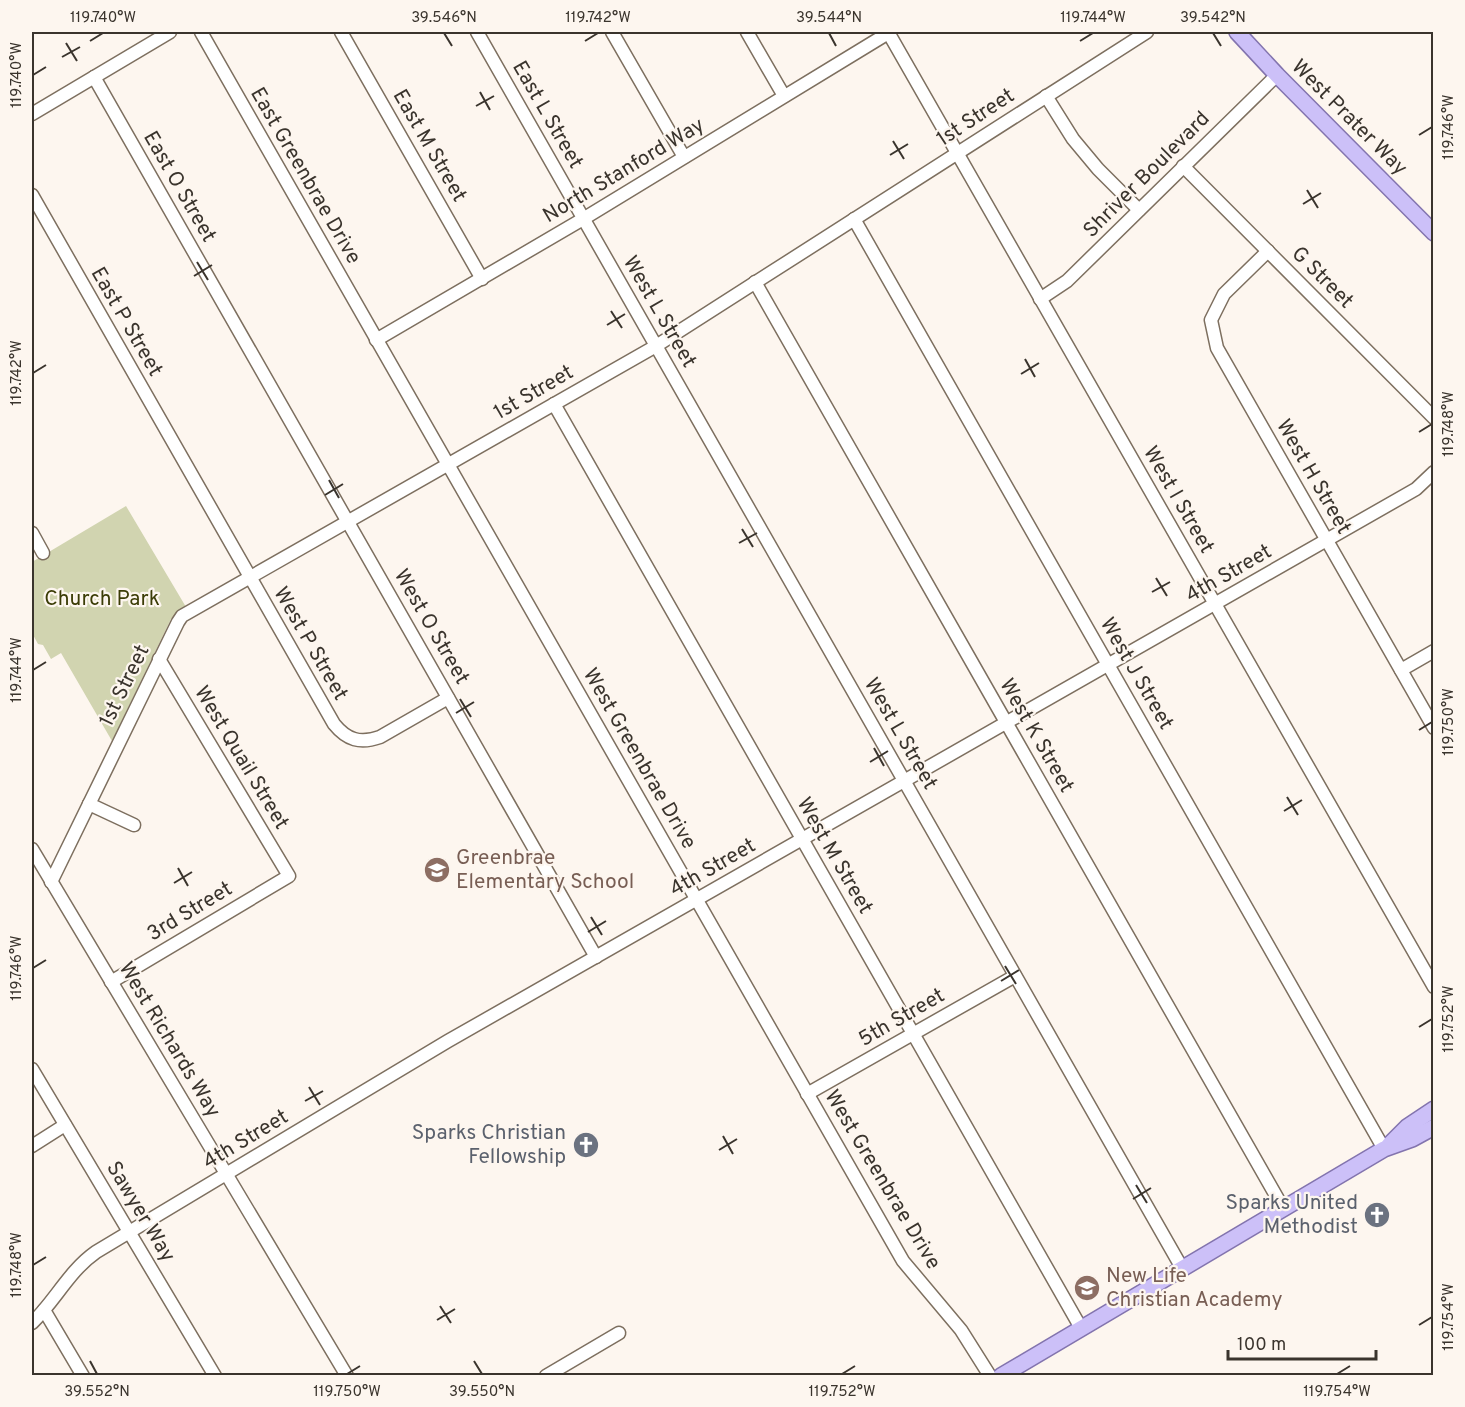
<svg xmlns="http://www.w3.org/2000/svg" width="1465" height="1407" viewBox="0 0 1465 1407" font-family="Overpass,sans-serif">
	<rect width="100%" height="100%" fill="#fdf6ef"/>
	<polygon fill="#d1d4b0" points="126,506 186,607 171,619 112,741 61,653 51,659 43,645 38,644 32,633 32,562"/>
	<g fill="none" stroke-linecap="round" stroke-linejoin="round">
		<g stroke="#7d6f5f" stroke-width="15">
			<g id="minor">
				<polyline points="201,32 903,1261 961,1330 990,1376"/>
				<polyline points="341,32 482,279"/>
				<polyline points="477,32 1182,1268"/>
				<polyline points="612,32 684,157"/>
				<polyline points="747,32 784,96"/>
				<polyline points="888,32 1434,987"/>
				<polyline points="94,77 596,957"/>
				<polyline points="1046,96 1073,139 1098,169 1139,210"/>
				<polyline points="32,114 170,32"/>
				<polyline points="1183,166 1434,418"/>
				<path d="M32,195L334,724C347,740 360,744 380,737L448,698"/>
				<polyline points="854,219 1384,1149"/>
				<polyline points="1268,251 1224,294 1211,320 1217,348 1434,728"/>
				<polyline points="755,282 1283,1208"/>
				<polyline points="1040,299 1067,281 1277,75"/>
				<polyline points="376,340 583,219 890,32"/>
				<polyline points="554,404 1081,1328"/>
				<polyline points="32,533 43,553"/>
				<polyline points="1401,670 1434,651"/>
				<polyline points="89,804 134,825"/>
				<polyline points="32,849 347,1376"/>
				<polyline points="51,882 178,622 182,616 656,346 1147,32"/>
				<polyline points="111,982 289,876 159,659"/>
				<polyline points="32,1069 215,1376"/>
				<polyline points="807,1094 1015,976"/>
				<polyline points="32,1146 65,1125"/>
				<polyline points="44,1310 83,1376"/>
				<path d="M32,1323C55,1301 69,1271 96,1252L448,1041L1416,489L1434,472"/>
				<polyline points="546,1376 619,1333"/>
			</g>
		</g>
		<g stroke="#8374ae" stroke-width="18">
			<g id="major">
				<polyline points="1237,32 1277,75 1434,233"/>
				<polyline points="1389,1145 1407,1127 1434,1109"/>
				<polyline points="1001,1376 1384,1149 1412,1139 1434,1127"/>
			</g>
		</g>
		<use href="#minor" stroke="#fff" stroke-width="12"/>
		<use href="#major" stroke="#ccc0f8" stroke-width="15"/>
	</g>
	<path fill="none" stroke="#3a342d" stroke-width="2" d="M444,33L452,46M829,33L836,46M1213,33L1221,46M90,41L103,33M585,41L598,33M1080,41L1093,33M66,43L77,61M62,57L80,47M33,75L46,67M480,92L490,110M476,106L494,96M1419,135L1432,127M893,141L904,159M890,155L908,144M1307,190L1318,208M1303,204L1321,193M197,262L208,280M194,276L212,265M611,311L622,328M607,325L625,314M1025,359L1035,377M33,373L46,365M1021,374L1039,363M1419,432L1432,424M329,480L339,498M325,495L343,484M742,529L753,547M739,543L757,533M1156,578L1167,596M1152,592L1170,582M33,670L46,662M460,699L471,717M456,713L474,702M1419,730L1432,722M874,748L884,766M870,762L888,751M1287,797L1298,815M1284,811L1302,800M178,868L188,886M174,883L192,872M591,917L602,935M588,932L606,921M1005,966L1016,984M33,968L46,960M1001,981L1019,970M1419,1027L1432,1019M309,1087L320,1105M305,1101L323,1091M723,1136L733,1154M719,1150L737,1139M1136,1185L1147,1203M1133,1199L1151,1188M33,1265L46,1257M440,1306L451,1323M437,1320L455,1309M1419,1325L1432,1317M90,1361L97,1374M474,1361L482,1374M347,1374L360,1366M842,1374L855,1366M1337,1374L1350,1366"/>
	<defs>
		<g id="school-disc" transform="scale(1.35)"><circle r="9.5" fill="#8d6e63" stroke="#fdf6ef"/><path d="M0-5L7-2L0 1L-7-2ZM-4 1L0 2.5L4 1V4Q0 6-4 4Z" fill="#fff"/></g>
		<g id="church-disc" transform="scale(1.35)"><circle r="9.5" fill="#6b7280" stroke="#fdf6ef"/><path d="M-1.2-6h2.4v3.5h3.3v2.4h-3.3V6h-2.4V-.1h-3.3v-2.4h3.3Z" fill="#fff"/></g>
	</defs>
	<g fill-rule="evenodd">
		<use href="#school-disc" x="437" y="870"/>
		<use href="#church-disc" x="586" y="1145"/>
		<use href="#church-disc" x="1377" y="1215"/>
		<use href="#school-disc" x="1087" y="1288"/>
	</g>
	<g text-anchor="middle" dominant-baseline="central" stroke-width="4.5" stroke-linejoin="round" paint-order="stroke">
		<g font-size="21" fill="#3a342d" stroke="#fdf6ef">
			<text transform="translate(547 115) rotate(60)">East L Street</text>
			<text transform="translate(976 118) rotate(-33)">1st Street</text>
			<text transform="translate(1349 118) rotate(45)">West Prater Way</text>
			<text transform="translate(429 146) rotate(60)">East M Street</text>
			<text transform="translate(624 171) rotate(-31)">North Stanford Way</text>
			<text transform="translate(1147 175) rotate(-45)">Shriver Boulevard</text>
			<text transform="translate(305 176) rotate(60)">East Greenbrae Drive</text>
			<text transform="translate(179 187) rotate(60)">East O Street</text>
			<text transform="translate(1322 278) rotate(45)">G Street</text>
			<text transform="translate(659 312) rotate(60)">West L Street</text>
			<text transform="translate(126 322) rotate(60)">East P Street</text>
			<text transform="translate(534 393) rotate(-30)">1st Street</text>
			<text transform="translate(1313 477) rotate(60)">West H Street</text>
			<text transform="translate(1178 500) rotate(60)">West I Street</text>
			<text transform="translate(1229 574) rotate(-30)">4th Street</text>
			<text transform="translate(431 627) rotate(60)">West O Street</text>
			<text transform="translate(310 644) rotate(60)">West P Street</text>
			<text transform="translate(1136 674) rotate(60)">West J Street</text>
			<text transform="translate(125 686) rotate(-64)">1st Street</text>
			<text transform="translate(900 734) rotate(60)">West L Street</text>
			<text transform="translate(1036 736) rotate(60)">West K Street</text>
			<text transform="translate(241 758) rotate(59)">West Quail Street</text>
			<text transform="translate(639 759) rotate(60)">West Greenbrae Drive</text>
			<text transform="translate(834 856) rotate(60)">West M Street</text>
			<text transform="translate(713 868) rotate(-30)">4th Street</text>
			<text transform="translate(190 912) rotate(-31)">3rd Street</text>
			<text transform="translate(902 1018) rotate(-30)">5th Street</text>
			<text transform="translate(169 1040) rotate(59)">West Richards Way</text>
			<text transform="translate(246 1140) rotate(-31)">4th Street</text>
			<text transform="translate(882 1180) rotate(59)">West Greenbrae Drive</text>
			<text transform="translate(140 1212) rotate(59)">Sawyer Way</text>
		</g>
		<g font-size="21" fill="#3b3c06" stroke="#fdf6ef">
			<text x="102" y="599">Church Park</text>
		</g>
		<g font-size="21" fill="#785e54" stroke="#fdf6ef" text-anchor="start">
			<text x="456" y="858">Greenbrae<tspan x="456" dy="24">Elementary School</tspan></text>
			<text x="1106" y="1276">New Life<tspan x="1106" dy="24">Christian Academy</tspan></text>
		</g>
		<g font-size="21" fill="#5b616d" stroke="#fdf6ef" text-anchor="end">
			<text x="566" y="1133">Sparks Christian<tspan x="566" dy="24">Fellowship</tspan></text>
			<text x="1358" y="1203">Sparks United<tspan x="1358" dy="24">Methodist</tspan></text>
		</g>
	</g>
	<rect width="1465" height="1407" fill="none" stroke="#fdf6ef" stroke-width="66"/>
	<path d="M1228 1350v9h148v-9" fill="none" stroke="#3a342d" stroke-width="3"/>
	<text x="1237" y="1350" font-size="18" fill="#3a342d" stroke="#fdf6ef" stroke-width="4.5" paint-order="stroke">100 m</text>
	<rect x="33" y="33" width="1399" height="1341" fill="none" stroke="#3a342d" stroke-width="2"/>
	<g font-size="15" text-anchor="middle" fill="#3a342d">
		<text x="103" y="22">119.740°W</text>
		<text x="444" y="22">39.546°N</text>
		<text x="598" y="22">119.742°W</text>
		<text x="829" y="22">39.544°N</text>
		<text x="1093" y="22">119.744°W</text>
		<text x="1213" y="22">39.542°N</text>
		<text transform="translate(16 75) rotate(-90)" y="5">119.740°W</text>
		<text transform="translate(1448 127) rotate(-90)" y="5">119.746°W</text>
		<text transform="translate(16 373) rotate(-90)" y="5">119.742°W</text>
		<text transform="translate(1448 424) rotate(-90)" y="5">119.748°W</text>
		<text transform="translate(16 670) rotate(-90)" y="5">119.744°W</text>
		<text transform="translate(1448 722) rotate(-90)" y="5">119.750°W</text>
		<text transform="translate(16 968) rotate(-90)" y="5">119.746°W</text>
		<text transform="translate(1448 1019) rotate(-90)" y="5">119.752°W</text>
		<text transform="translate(16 1265) rotate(-90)" y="5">119.748°W</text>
		<text transform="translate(1448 1317) rotate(-90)" y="5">119.754°W</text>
		<text x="97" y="1396">39.552°N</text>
		<text x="347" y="1396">119.750°W</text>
		<text x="482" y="1396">39.550°N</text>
		<text x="842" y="1396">119.752°W</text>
		<text x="1337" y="1396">119.754°W</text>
	</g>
</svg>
